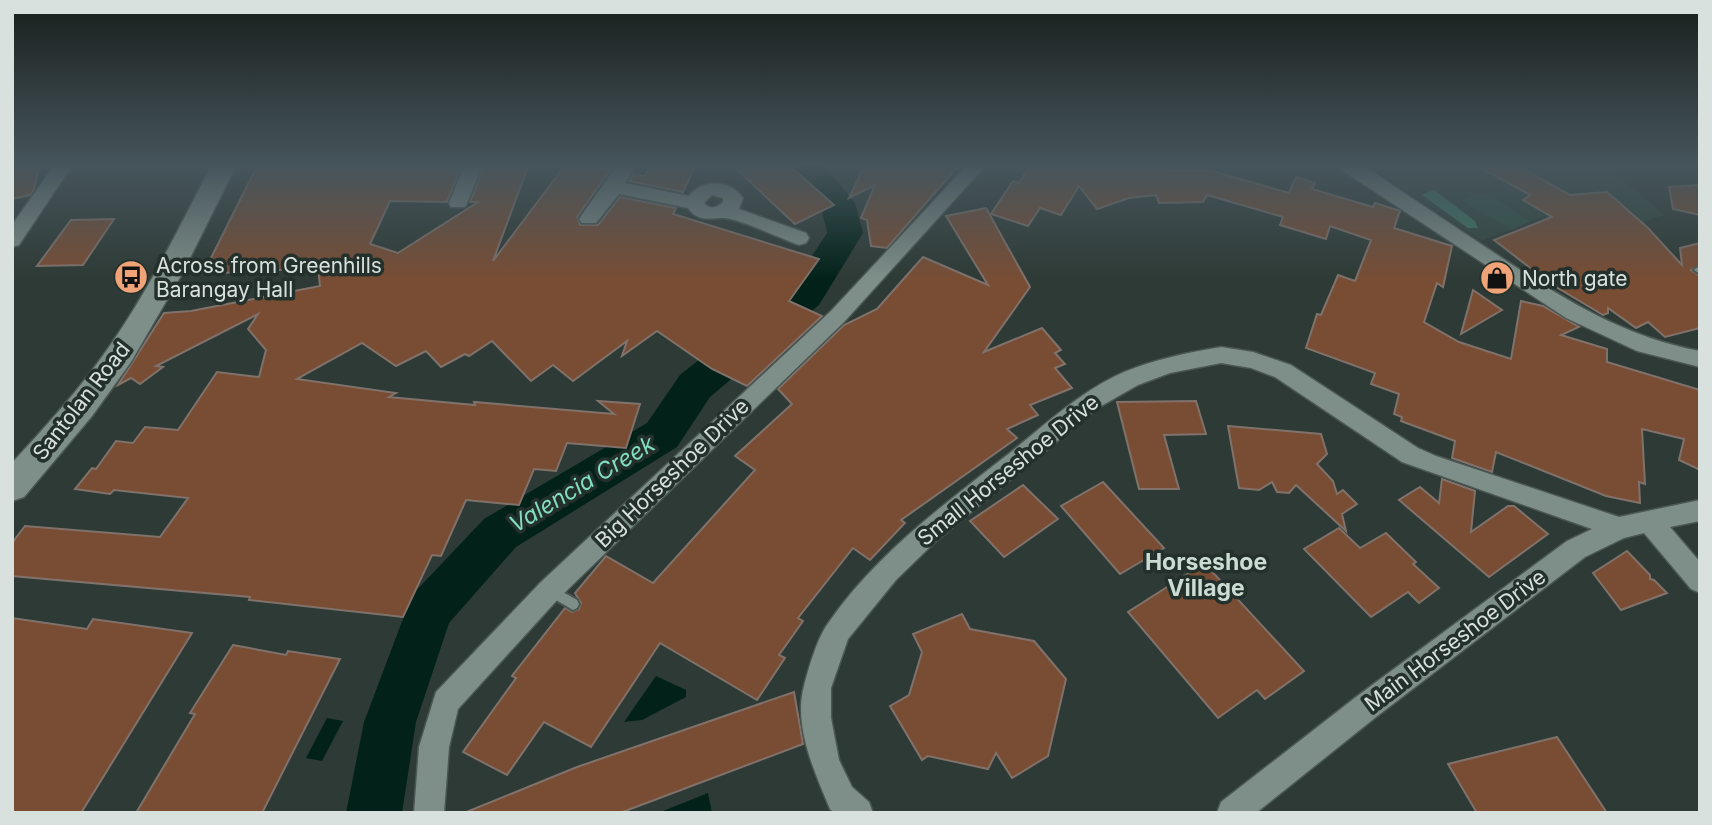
<svg xmlns="http://www.w3.org/2000/svg" width="1712" height="825" viewBox="0 0 1712 825" font-family="Inter,sans-serif">
	<rect width="100%" height="100%" fill="#2d3a35"/>
	<polygon fill="#30453d" points="1366,164 1605,164 1664,215 1585,241 1544,216 1482,241"/>
	<polygon fill="#2e4f44" points="1477,193 1491,196 1531,221 1512,230 1462,201"/>
	<polygon fill="#3a7663" points="1434,190 1475,221 1478,228 1468,228 1422,195"/>
	<g fill="#022219">
		<polygon points="656,676 686,690 686,697 642,720 624,722"/>
		<polygon points="327,718 343,721 322,761 306,758"/>
		<polygon points="708,793 712,813 658,813"/>
	</g>
	<g fill="none" stroke-linecap="round" stroke-linejoin="round">
		<polygon fill="#022219" fill-rule="evenodd" points="787,164 823,164 855,203 863,233 819,305 710,397 677,447 516,547 449,623 416,722 402,813 346,813 364,722 412,595 484,519 647,423 680,375 793,285 827,233 821,206"/>
	</g>
	<g fill="#784d34" stroke="#80726b" stroke-width="2">
		<polygon points="15,164 40,164 34,189 30,195 12,199 12,167"/>
		<polygon points="258,164 462,164 447,202 390,201 370,244 398,253 478,202 470,202 485,164 529,164 493,261 566,164 606,164 603,168 611,169 577,217 580,225 598,225 620,197 676,208 673,214 819,259 789,301 822,316 747,386 712,369 657,331 622,356 627,341 573,381 553,365 531,381 492,341 469,356 465,354 441,367 426,351 396,366 362,343 297,379 396,393 389,397 475,405 474,402 614,414 598,401 640,404 626,448 567,443 556,471 534,469 519,505 466,500 441,556 432,555 403,617 249,600 250,597 12,576 12,543 25,526 160,537 188,498 114,490 110,494 75,489 92,468 96,469 116,441 133,443 145,427 178,430 217,372 259,377 266,350 248,329 258,314 156,366 163,367 140,384 131,378 118,385 164,313 191,311 320,286 318,268 203,274"/>
		<polygon points="651,164 696,164 683,192 629,181 633,174 645,176"/>
		<polygon points="731,164 788,164 834,205 795,224"/>
		<polygon points="868,164 960,164 887,248 871,246 867,220 861,218 875,185 849,198 862,171"/>
		<polygon points="1031,164 1168,164 1169,171 1209,170 1289,193 1296,177 1315,183 1312,189 1373,207 1375,203 1400,211 1394,228 1452,246 1443,287 1437,283 1424,322 1459,342 1511,359 1521,301 1543,306 1579,327 1561,335 1607,349 1607,362 1700,390 1700,470 1679,460 1684,439 1642,429 1645,484 1639,482 1640,503 1606,496 1496,452 1492,472 1452,458 1455,441 1401,421 1402,417 1394,414 1399,394 1371,384 1375,373 1306,348 1317,314 1321,315 1338,275 1355,281 1371,240 1330,226 1326,239 1280,225 1283,217 1207,195 1203,202 1159,203 1156,195 1129,198 1097,209 1079,186 1061,215 1040,208 1028,226 991,214 1013,181 1019,183"/>
		<polygon points="1474,164 1515,164 1570,195 1607,192 1647,227 1682,265 1680,248 1700,243 1700,265 1691,270 1700,276 1700,328 1665,337 1648,322 1636,328 1608,308 1608,313 1603,315 1551,284 1494,240 1552,217 1523,200 1530,195"/>
		<polygon points="1700,185 1700,215 1673,209 1669,187"/>
		<polygon points="986,208 1030,287 984,352 1042,328 1061,350 1055,353 1065,364 1055,368 1072,388 1030,405 1038,415 1007,429 1017,438 901,520 905,523 870,560 853,548 798,618 803,621 779,655 785,658 757,700 660,643 591,747 544,722 507,775 463,752 516,678 512,676 565,608 572,612 579,609 581,603 575,593 606,556 653,583 755,470 735,456 792,404 778,389 844,325 877,309 923,257 988,285 946,216"/>
		<polygon points="114,219 83,265 37,266 71,220"/>
		<polygon points="1473,290 1502,310 1461,334"/>
		<polygon points="1196,401 1206,434 1164,435 1179,489 1139,489 1117,402"/>
		<polygon points="1228,426 1321,434 1327,454 1317,464 1333,481 1337,494 1343,490 1357,504 1342,514 1346,531 1296,485 1289,493 1277,492 1272,482 1259,490 1239,488"/>
		<polygon points="1442,479 1475,491 1471,532 1508,506 1514,506 1548,534 1489,577 1399,500 1420,487 1439,503"/>
		<polygon points="1103,482 1164,548 1120,574 1061,506"/>
		<polygon points="1023,485 1058,519 1004,557 970,521"/>
		<polygon points="1339,528 1360,548 1386,533 1416,562 1413,564 1439,588 1419,603 1408,592 1371,617 1304,549"/>
		<polygon points="1627,551 1650,575 1650,579 1654,580 1667,593 1621,610 1593,573"/>
		<polygon points="1200,566 1207,566 1304,671 1265,699 1257,690 1218,718 1128,612"/>
		<polygon points="962,614 970,629 1034,641 1066,679 1048,756 1012,778 996,753 988,769 928,756 922,760 890,706 909,695 922,652 913,634"/>
		<polygon points="12,618 87,629 93,619 192,633 81,813 12,813"/>
		<polygon points="233,645 286,655 288,651 340,659 262,813 136,813 195,714 190,713"/>
		<polygon points="794,692 803,744 620,813 464,813 577,767"/>
		<polygon points="1557,737 1607,813 1477,813 1448,764"/>
	</g>
	<g fill="none" stroke-linecap="round" stroke-linejoin="round">
		<g stroke="#4b5753" stroke-width="4">
			<g id="service">
				<polygon points="1700,267 1700,274 1694,270 1696,268"/>
				<polygon points="550,585 577,600 579,604 577,608 573,610 546,594 544,590 546,586"/>
			</g>
		</g>
		<g stroke="#4b5753" stroke-width="3">
			<g id="minor">
				<polygon points="55,164 73,164 19,245 12,247 12,225"/>
				<polygon points="465,164 483,164 467,203 465,207 451,207 449,203"/>
				<path d="M618,164H636L625,183L689,196C702,178 731,180 743,198L739,209L806,233L809,238L806,243L799,245C781,239 739,218 723,218C709,218 698,222 688,208L619,194L596,223H582L579,219ZM712,195L723,198V202C716,208 711,210 704,203Z"/>
				<polygon points="968,164 987,164 845,321 559,598 458,709 449,747 444,813 414,813 419,747 436,692 541,582 831,311"/>
				<path d="M1333,164H1357L1371,171C1412,198 1452,225 1493,252C1561,297 1618,335 1700,351V367L1637,351L1566,318Z"/>
				<path d="M1221,347L1253,352L1291,365L1418,448L1436,456L1619,517L1700,500V521L1670,527L1700,562V593L1691,589L1644,533L1624,538L1585,557L1376,717L1256,813H1217L1221,802L1356,697L1567,541L1592,529L1402,462L1275,377L1251,368L1221,363L1170,373L1138,385L1096,409L935,542L896,580L848,639L831,688V718L839,760L852,787L869,802L873,813H835L830,809C815,773 793,726 804,686C809,667 817,638 829,622C877,553 946,503 1011,452C1047,423 1081,391 1124,372C1155,359 1187,353 1221,347Z"/>
			</g>
		</g>
		<g stroke="#4b5753" stroke-width="3">
			<path id="secondary" d="M212,164H237L182,274L131,362L92,416L24,497L12,501V463C46,426 80,389 109,347C149,290 180,226 212,164Z"/>
		</g>
		<use href="#service" fill="#7e8e88" fill-rule="evenodd"/>
		<use href="#minor" fill="#7e8e88" fill-rule="evenodd"/>
		<use href="#secondary" fill="#7e8e88" fill-rule="evenodd"/>
	</g>
	<linearGradient id="sky" x2="0" y2="1"><stop stop-color="#19201d"/><stop offset="0.59" stop-color="#46555c"/><stop offset="1" stop-color="#46555c" stop-opacity="0"/></linearGradient>
	<rect width="1712" height="280" fill="url(#sky)"/>
	<defs>
		<g id="bus-disc" transform="scale(1.75)"><circle r="9.5" fill="#efa377" stroke="#23302b"/><path d="M-5-6H5V4H4V6H2V4H-2V6H-4V4H-5ZM-3.5-4V0h7V-4ZM-3.5 1.2v1.5H-2V1.2ZM2 1.2v1.5H3.5V1.2Z" fill="#111"/></g>
		<g id="shop-disc" transform="scale(1.75)"><circle r="9.5" fill="#efa377" stroke="#23302b"/><path d="M-5-2.5h2.3a2.7 3.5 0 0 1 5.4 0H5L5.5 6h-11ZM-1.5-2.5h3a1.5 2.3 0 0 0-3 0Z" fill="#111"/></g>
	</defs>
	<g fill-rule="evenodd">
		<use href="#bus-disc" x="131" y="277"/>
		<use href="#shop-disc" x="1497" y="278"/>
	</g>
	<g text-anchor="middle" dominant-baseline="central" stroke-width="7" stroke-linejoin="round" paint-order="stroke">
		<g font-size="21" fill="#d8e1dd" stroke="#23302b" text-anchor="start">
			<text x="156" y="265">Across from Greenhills<tspan x="156" dy="24">Barangay Hall</tspan></text>
			<text x="1522" y="278">North gate</text>
		</g>
		<g font-size="21" fill="#d8e1dd" stroke="#23302b">
			<text transform="translate(81 401) rotate(-52)">Santolan Road</text>
			<text transform="translate(1008 470) rotate(-39)">Small Horseshoe Drive</text>
			<text transform="translate(672 473) rotate(-44)">Big Horseshoe Drive</text>
			<text transform="translate(1455 640) rotate(-37)">Main Horseshoe Drive</text>
		</g>
		<g font-size="23" font-style="italic" fill="#82dec0" stroke="#23302b">
			<text transform="translate(582 484) rotate(-31)">Valencia Creek</text>
		</g>
		<g font-size="23" font-weight="bold" fill="#cbdcd5" stroke="#23302b">
			<text x="1206" y="562">Horseshoe<tspan x="1206" dy="26">Village</tspan></text>
		</g>
	</g>
	<rect width="1712" height="825" fill="none" stroke="#d8e1dd" stroke-width="28"/>
</svg>
